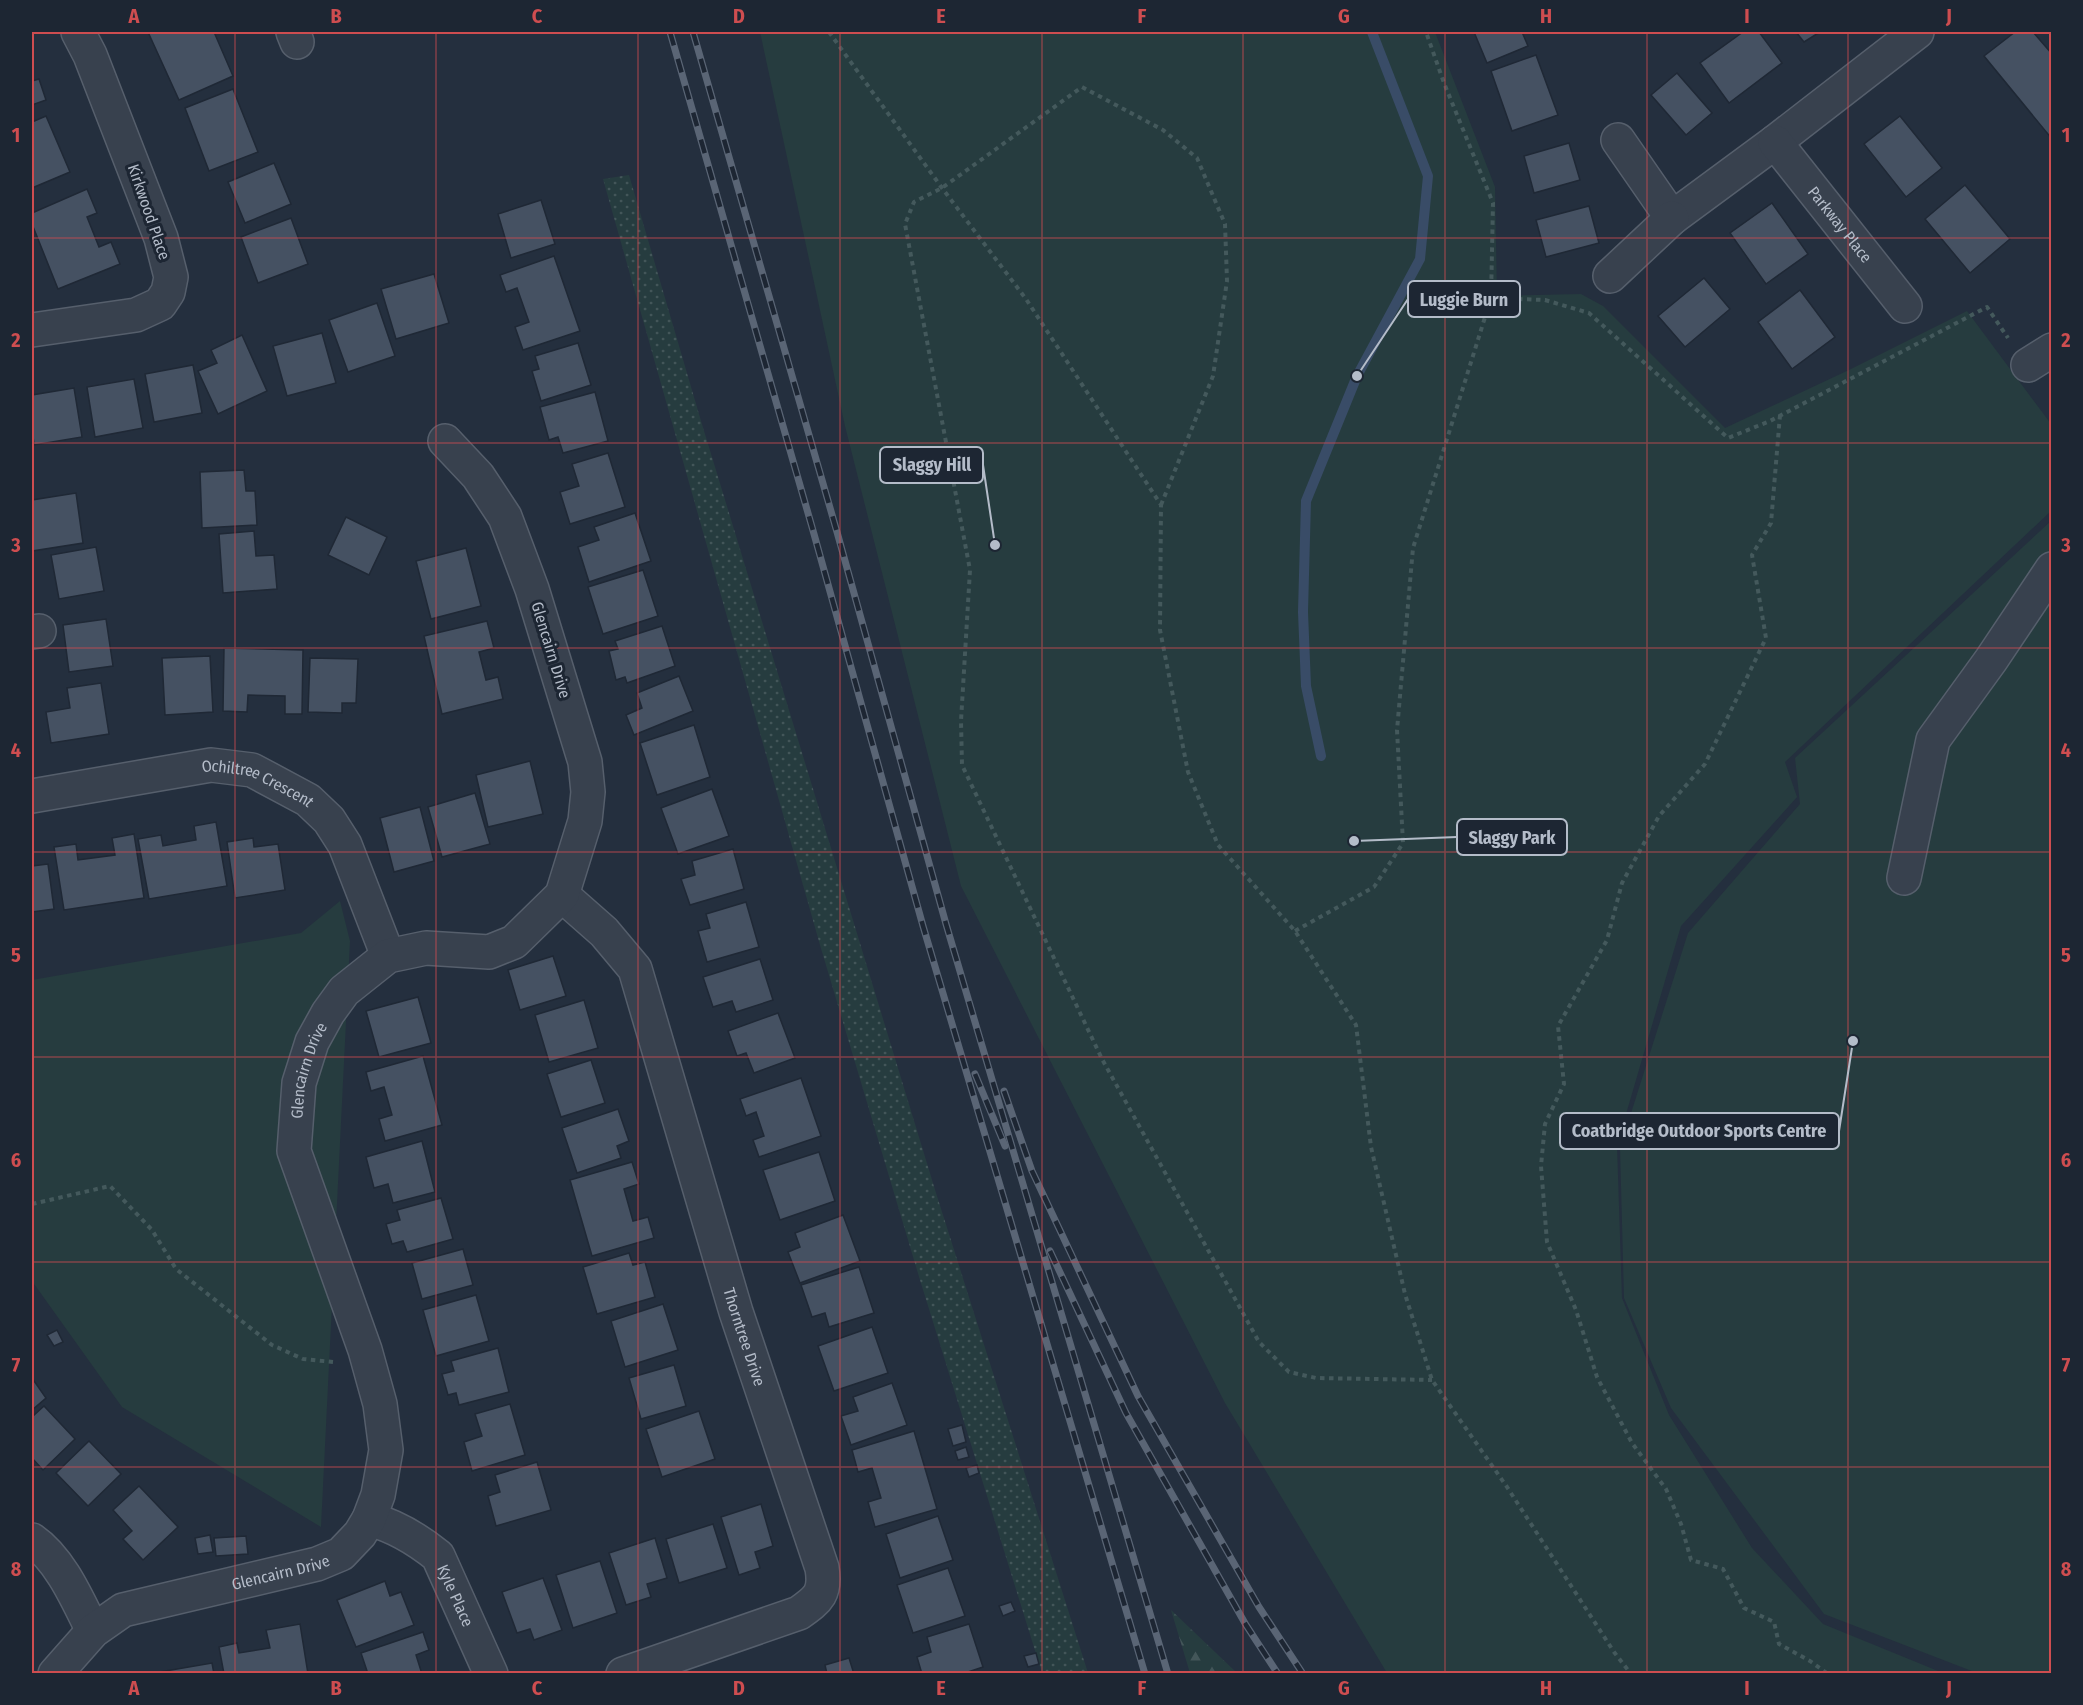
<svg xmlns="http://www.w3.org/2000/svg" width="2083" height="1705" viewBox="0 0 2083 1705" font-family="'Fira Sans Condensed',sans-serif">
	<defs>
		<pattern id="grass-dots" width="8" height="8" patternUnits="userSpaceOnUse" patternTransform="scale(1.5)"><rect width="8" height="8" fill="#263c3f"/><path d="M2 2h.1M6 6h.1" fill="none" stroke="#435659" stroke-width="1.8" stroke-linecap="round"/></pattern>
		<pattern id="forest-firs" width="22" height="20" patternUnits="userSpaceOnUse" patternTransform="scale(1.5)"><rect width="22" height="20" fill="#263c3f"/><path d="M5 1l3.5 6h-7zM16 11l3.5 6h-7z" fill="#435659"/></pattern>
	</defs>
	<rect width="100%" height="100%" fill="#242f3e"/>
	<polygon fill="url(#grass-dots)" points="629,175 701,421 936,1193 1088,1673 1042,1673 920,1280 820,945 603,179"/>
	<polygon fill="url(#forest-firs)" points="1171,1610 1237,1673 1190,1673"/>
	<g fill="#263c3f">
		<polygon points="760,32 1435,32 1495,187 1497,296 1581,294 1603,306 1725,428 1851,369 1967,311 2051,424 2051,511 1785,762 1797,797 1681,926 1617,1145 1622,1298 1669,1415 1752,1548 1823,1624 1943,1673 1387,1673 1225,1403 961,886 845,426"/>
		<polygon points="2051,521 2051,1673 1977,1673 1824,1614 1671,1408 1624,1298 1620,1148 1688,933 1800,804 1795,758"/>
		<polygon points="340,901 350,941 321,1527 122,1407 32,1281 32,980 301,933"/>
	</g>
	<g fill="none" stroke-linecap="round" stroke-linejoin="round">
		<polyline stroke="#394c67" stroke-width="10" points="1321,756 1306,686 1303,612 1306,501 1357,376 1420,259 1428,176 1372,32"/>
	</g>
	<g fill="#455162" stroke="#1f2835" stroke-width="1.5">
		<polygon points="148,32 214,32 233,76 179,100"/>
		<polygon points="1474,32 1522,32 1528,46 1487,63"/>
		<polygon points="1743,32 1759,32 1782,63 1729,103 1700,63"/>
		<polygon points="1796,32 1820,32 1804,42"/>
		<polygon points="2015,32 2033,32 2052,54 2052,139 1984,56"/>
		<polygon points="1536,55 1558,115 1512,131 1491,71"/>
		<polygon points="1677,73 1712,113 1686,135 1651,95"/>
		<polygon points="39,79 46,100 32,105 32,81"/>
		<polygon points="233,89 258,152 209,171 185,108"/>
		<polygon points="46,116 70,172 32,188 32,122"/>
		<polygon points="1900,116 1942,168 1906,197 1864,144"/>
		<polygon points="1569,143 1580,180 1534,193 1524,156"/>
		<polygon points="274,163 291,204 245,223 228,182"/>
		<polygon points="1965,185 2010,239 1970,273 1925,219"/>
		<polygon points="87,189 97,213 87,217 99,247 111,242 120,264 58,289 32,224 32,213"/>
		<polygon points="541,200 555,244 511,258 498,214"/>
		<polygon points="1772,203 1808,254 1766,284 1730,233"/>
		<polygon points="1589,206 1599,243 1546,257 1536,220"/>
		<polygon points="291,218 308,264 258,283 241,237"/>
		<polygon points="554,256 580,331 523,350 515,327 529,322 517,288 506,292 500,275"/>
		<polygon points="434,274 449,323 396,339 381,289"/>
		<polygon points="1704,278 1730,309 1685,347 1658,316"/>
		<polygon points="1800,290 1835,337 1792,369 1758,322"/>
		<polygon points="377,303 395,356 348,372 329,320"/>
		<polygon points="322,333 336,383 287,396 273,346"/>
		<polygon points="242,335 267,391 218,414 198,371 217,363 211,350"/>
		<polygon points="578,343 591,385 541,401 532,371 539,369 535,356"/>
		<polygon points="193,365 202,413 154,422 145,374"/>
		<polygon points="134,379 143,428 95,437 87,387"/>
		<polygon points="74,388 82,437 34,445 32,427 32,395"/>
		<polygon points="595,392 608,441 563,453 558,437 549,440 540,407"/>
		<polygon points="608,453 625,507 570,524 560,492 579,486 572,464"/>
		<polygon points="244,470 246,491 255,491 257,525 202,528 200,472"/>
		<polygon points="76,493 83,543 32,551 32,500"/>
		<polygon points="635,513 651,561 589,582 578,547 599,540 594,527"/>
		<polygon points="346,517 387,537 369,575 328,555"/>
		<polygon points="254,531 256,556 274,555 277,589 223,593 219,534"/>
		<polygon points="96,547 104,591 59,599 51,555"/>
		<polygon points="466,548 481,606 431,619 416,561"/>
		<polygon points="643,570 658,616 603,634 588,587"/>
		<polygon points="106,619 113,666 69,672 63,625"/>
		<polygon points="487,621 494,648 479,652 486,680 498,677 503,699 442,714 424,636"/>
		<polygon points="662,626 675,666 627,683 625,677 616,680 609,651 618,649 615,641"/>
		<polygon points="224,648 303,650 302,714 285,714 285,696 248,695 247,712 223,711"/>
		<polygon points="210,656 213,712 165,715 162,658"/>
		<polygon points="310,658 358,659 356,703 342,703 342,713 308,712"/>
		<polygon points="679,676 693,711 634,735 626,715 642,708 637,693"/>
		<polygon points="101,683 109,734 51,743 46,712 70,708 67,688"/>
		<polygon points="694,725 710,777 657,795 640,743"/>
		<polygon points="530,761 543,814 488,827 476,775"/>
		<polygon points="712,789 729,836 678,854 661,808"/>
		<polygon points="475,793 490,844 442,857 428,807"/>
		<polygon points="420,807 434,861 394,872 380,818"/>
		<polygon points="216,822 227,886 149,899 138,839 161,835 163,846 196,840 194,826"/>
		<polygon points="134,834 144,898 64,910 54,847 76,844 78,860 115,855 112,838"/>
		<polygon points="253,838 254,847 278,844 285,890 235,898 227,842"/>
		<polygon points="733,849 744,889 690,905 681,879 695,875 692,861"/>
		<polygon points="48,864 54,909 32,912 32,866"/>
		<polygon points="746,902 759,947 707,962 698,931 710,928 706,914"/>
		<polygon points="553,956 566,996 520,1010 508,970"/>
		<polygon points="760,959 773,1000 736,1012 732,1001 713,1007 703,977"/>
		<polygon points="418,997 431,1043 379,1057 366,1011"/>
		<polygon points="584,1000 598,1048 549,1062 535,1015"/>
		<polygon points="778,1013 795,1058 754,1073 746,1053 737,1056 728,1031"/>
		<polygon points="423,1056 442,1125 385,1141 379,1119 392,1115 384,1087 371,1091 366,1072"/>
		<polygon points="591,1060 605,1103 561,1117 547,1074"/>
		<polygon points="801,1078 821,1136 759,1157 753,1140 764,1136 756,1112 746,1116 740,1099"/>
		<polygon points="618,1109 629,1141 617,1146 621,1158 577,1173 562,1128"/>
		<polygon points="422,1141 435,1192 393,1203 388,1184 374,1188 366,1157"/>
		<polygon points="819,1152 835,1201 780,1220 763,1170"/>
		<polygon points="632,1162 639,1184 624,1189 633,1221 648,1217 654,1238 592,1256 570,1180"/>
		<polygon points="441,1198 453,1239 407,1252 403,1241 392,1244 386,1224 400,1220 397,1210"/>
		<polygon points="843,1215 860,1261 800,1283 788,1252 800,1247 795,1233"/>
		<polygon points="463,1249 473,1285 422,1299 412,1263"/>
		<polygon points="629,1253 633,1265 645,1262 655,1297 597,1314 583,1267"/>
		<polygon points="859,1267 874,1313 829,1327 825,1313 812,1317 801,1285"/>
		<polygon points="476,1295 489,1341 436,1356 423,1310"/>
		<polygon points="663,1304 678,1350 625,1367 611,1321"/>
		<polygon points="872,1327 888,1373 834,1391 818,1346"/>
		<polygon points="57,1330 63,1342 54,1346 47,1335"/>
		<polygon points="498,1348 509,1392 459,1405 456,1393 448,1395 442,1374 454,1371 451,1361"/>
		<polygon points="674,1365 686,1406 641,1419 629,1378"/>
		<polygon points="32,1378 46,1398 32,1410"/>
		<polygon points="892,1383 907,1425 851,1445 841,1416 858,1411 853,1397"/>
		<polygon points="510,1404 525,1455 472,1471 464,1442 482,1436 475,1414"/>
		<polygon points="44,1406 75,1439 43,1470 32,1458 32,1417"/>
		<polygon points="699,1411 715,1459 662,1477 646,1429"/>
		<polygon points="962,1425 966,1442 953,1446 948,1429"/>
		<polygon points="914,1431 937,1509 875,1527 868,1502 881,1498 872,1468 858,1472 852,1450"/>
		<polygon points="89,1441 121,1474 88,1506 56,1473"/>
		<polygon points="966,1447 969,1457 958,1460 955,1451"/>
		<polygon points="537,1462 551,1510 496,1526 488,1496 500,1492 495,1475"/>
		<polygon points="977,1465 979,1473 969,1477 966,1468"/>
		<polygon points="139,1486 178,1527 143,1560 123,1539 132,1531 113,1510"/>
		<polygon points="761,1504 773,1546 755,1552 760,1568 739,1575 721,1517"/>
		<polygon points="938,1516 953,1560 900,1578 886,1534"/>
		<polygon points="713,1524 727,1568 679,1583 666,1539"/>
		<polygon points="210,1535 213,1552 198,1554 195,1538"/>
		<polygon points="246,1536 248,1554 216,1556 214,1538"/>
		<polygon points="655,1538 667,1578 647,1584 651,1597 626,1605 609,1553"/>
		<polygon points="600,1561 617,1613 573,1628 556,1575"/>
		<polygon points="948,1568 965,1616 913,1633 897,1585"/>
		<polygon points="543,1578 562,1630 534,1640 530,1629 517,1633 502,1592"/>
		<polygon points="385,1581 390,1596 401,1592 414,1625 356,1647 337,1600"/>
		<polygon points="1011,1602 1015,1611 1003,1616 999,1606"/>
		<polygon points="300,1624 308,1674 224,1674 219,1647 237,1643 239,1653 270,1648 266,1630"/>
		<polygon points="969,1624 983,1667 962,1674 922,1674 917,1657 931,1652 927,1637"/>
		<polygon points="423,1632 429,1650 416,1655 422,1674 368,1674 361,1653"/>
		<polygon points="1036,1653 1039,1664 1028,1667 1024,1656"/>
		<polygon points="849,1658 854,1674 827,1674 825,1665"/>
		<polygon points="212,1663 214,1674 148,1674"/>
	</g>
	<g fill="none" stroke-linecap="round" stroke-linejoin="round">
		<g stroke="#565f6c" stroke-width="36">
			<g id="minor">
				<polyline points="293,32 297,42"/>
				<polyline points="1618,140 1672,218 1775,142 1917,32"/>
				<path id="s1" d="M1775,142L1905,306"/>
				<polyline points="1610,276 1672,218"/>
				<polyline points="32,330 136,315 160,304 168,292 171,277 161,238 90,55 78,32"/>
				<polyline points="2028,365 2052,350"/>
				<polyline points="32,632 39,631"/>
				<path id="s2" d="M32,796L211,765L252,770L308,800L329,820L345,845L388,956"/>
				<polyline points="1904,878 1933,740 1991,660 2052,569"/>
				<path id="s3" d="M562,895L604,932L635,969L736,1312L822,1568C826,1593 819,1599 799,1613L623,1674"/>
				<path id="s4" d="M369,1519C396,1526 417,1539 438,1556L491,1674"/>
				<path d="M32,1540C61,1560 78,1601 93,1631"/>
				<path id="s5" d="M55,1674L93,1631L123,1610L317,1564L341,1554L360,1534L369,1519L378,1495L386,1450L380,1404L365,1350L294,1151L299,1083L312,1042L328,1013L344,991L388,956L426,948L489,952L514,942L562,895L585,821L588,792L585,762L532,589L505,517L478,476L445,441"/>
			</g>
		</g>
		<g stroke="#44595c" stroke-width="4" stroke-dasharray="4.5 4.5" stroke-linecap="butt">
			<polyline points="829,32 942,188 1026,299 1161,505 1160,630 1188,772 1218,845 1295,931 1356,1025 1371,1147 1405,1294 1432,1380 1507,1487 1614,1652 1631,1674"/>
			<polyline points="1491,298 1545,300 1589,313 1728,438 1770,421 1987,307 2008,338"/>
			<polyline points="1780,415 1771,523 1752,555 1766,638 1705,764 1659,816 1622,883 1607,940 1558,1026 1564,1084 1545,1124 1541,1166 1547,1242 1576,1310 1597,1377 1632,1443 1666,1489 1681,1524 1691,1560 1723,1569 1744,1608 1774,1622 1779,1644 1810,1661 1828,1674"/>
			<polyline points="1161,505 1213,376 1227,281 1225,224 1197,158 1163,130 1082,87 942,188 914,202 905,224 970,570 961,721 962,765 1102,1059 1259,1342 1289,1372 1316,1378 1432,1380"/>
			<polyline points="1295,931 1374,887 1403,843 1397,730 1413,548 1491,298 1493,203 1444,83 1426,32"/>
			<polyline points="32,1204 110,1186 152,1230 176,1269 272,1345 303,1359 333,1362"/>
		</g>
		<use href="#minor" stroke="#38414e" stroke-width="33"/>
		<g stroke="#5a6575" stroke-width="7">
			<g id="rail">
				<polyline points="670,32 814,534 923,926 1145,1674"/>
				<polyline points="693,32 837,532 946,924 1168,1674"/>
				<polyline points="975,1074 1005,1146"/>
				<polyline points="1004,1091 1032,1171 1138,1396 1259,1607 1303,1674"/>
				<polyline points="1050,1251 1126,1413 1246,1625 1278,1674"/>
			</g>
		</g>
		<use href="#rail" stroke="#1d2633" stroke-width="4.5" stroke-dasharray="14" stroke-linecap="butt"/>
	</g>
	<path fill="none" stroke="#ce4d50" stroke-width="1.5" stroke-opacity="0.55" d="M235,32V1674M436,32V1674M638,32V1674M840,32V1674M1042,32V1674M1243,32V1674M1445,32V1674M1647,32V1674M1848,32V1674M32,238H2052M32,443H2052M32,648H2052M32,852H2052M32,1057H2052M32,1262H2052M32,1467H2052"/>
	<g text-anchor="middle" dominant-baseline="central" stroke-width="6" stroke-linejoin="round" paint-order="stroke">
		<g font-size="16" fill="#b4bcc9" stroke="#1d2633">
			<text transform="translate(149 212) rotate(71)">Kirkwood Place</text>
			<text stroke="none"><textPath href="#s1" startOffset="105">Parkway Place</textPath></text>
			<text transform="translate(551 650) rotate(73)">Glencairn Drive</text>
			<text stroke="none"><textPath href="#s2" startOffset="232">Ochiltree Crescent</textPath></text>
			<text stroke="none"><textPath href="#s5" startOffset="832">Glencairn Drive</textPath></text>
			<text stroke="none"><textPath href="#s3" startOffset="488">Thorntree Drive</textPath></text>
			<text stroke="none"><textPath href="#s5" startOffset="256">Glencairn Drive</textPath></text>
			<text stroke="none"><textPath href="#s4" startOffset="122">Kyle Place</textPath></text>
		</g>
	</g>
	<path fill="none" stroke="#b4bcc9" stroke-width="2" d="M1357 376L1408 299M995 545L983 465M1354 841L1457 837M1853 1041L1839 1131"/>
	<g fill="#b4bcc9" stroke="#1d2633" stroke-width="2">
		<circle cx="1357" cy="376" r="6"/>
		<circle cx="995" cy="545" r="6"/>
		<circle cx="1354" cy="841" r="6"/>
		<circle cx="1853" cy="1041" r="6"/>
	</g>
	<g fill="#1d2633" stroke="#b4bcc9" stroke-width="2">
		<rect x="1408" y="281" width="112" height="36" rx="6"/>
		<rect x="880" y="447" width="103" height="36" rx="6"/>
		<rect x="1457" y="819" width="110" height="36" rx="6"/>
		<rect x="1560" y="1113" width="279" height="36" rx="6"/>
	</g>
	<g font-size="18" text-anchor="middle" font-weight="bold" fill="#b4bcc9">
		<text x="1464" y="306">Luggie Burn</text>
		<text x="932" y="471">Slaggy Hill</text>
		<text x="1512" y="844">Slaggy Park</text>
		<text x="1699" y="1137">Coatbridge Outdoor Sports Centre</text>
	</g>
	<rect width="2083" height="1705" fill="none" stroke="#1d2633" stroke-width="66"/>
	<rect x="33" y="33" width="2017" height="1639" fill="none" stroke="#ce4d50" stroke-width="2"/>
	<g font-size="20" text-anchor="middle" font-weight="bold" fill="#ce4d50">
		<text x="134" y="23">A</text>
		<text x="336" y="23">B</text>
		<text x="537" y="23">C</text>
		<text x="739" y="23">D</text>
		<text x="941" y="23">E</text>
		<text x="1142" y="23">F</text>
		<text x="1344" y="23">G</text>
		<text x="1546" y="23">H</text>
		<text x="1747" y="23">I</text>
		<text x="1949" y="23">J</text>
		<text x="16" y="142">1</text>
		<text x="2066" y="142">1</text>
		<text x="16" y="347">2</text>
		<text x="2066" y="347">2</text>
		<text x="16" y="552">3</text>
		<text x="2066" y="552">3</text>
		<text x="16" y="757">4</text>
		<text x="2066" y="757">4</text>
		<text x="16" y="962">5</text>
		<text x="2066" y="962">5</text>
		<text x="16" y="1167">6</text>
		<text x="2066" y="1167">6</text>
		<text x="16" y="1372">7</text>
		<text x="2066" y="1372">7</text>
		<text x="16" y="1576">8</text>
		<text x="2066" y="1576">8</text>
		<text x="134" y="1695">A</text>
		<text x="336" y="1695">B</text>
		<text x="537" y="1695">C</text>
		<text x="739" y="1695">D</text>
		<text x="941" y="1695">E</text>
		<text x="1142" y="1695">F</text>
		<text x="1344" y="1695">G</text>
		<text x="1546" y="1695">H</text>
		<text x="1747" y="1695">I</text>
		<text x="1949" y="1695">J</text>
	</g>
</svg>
